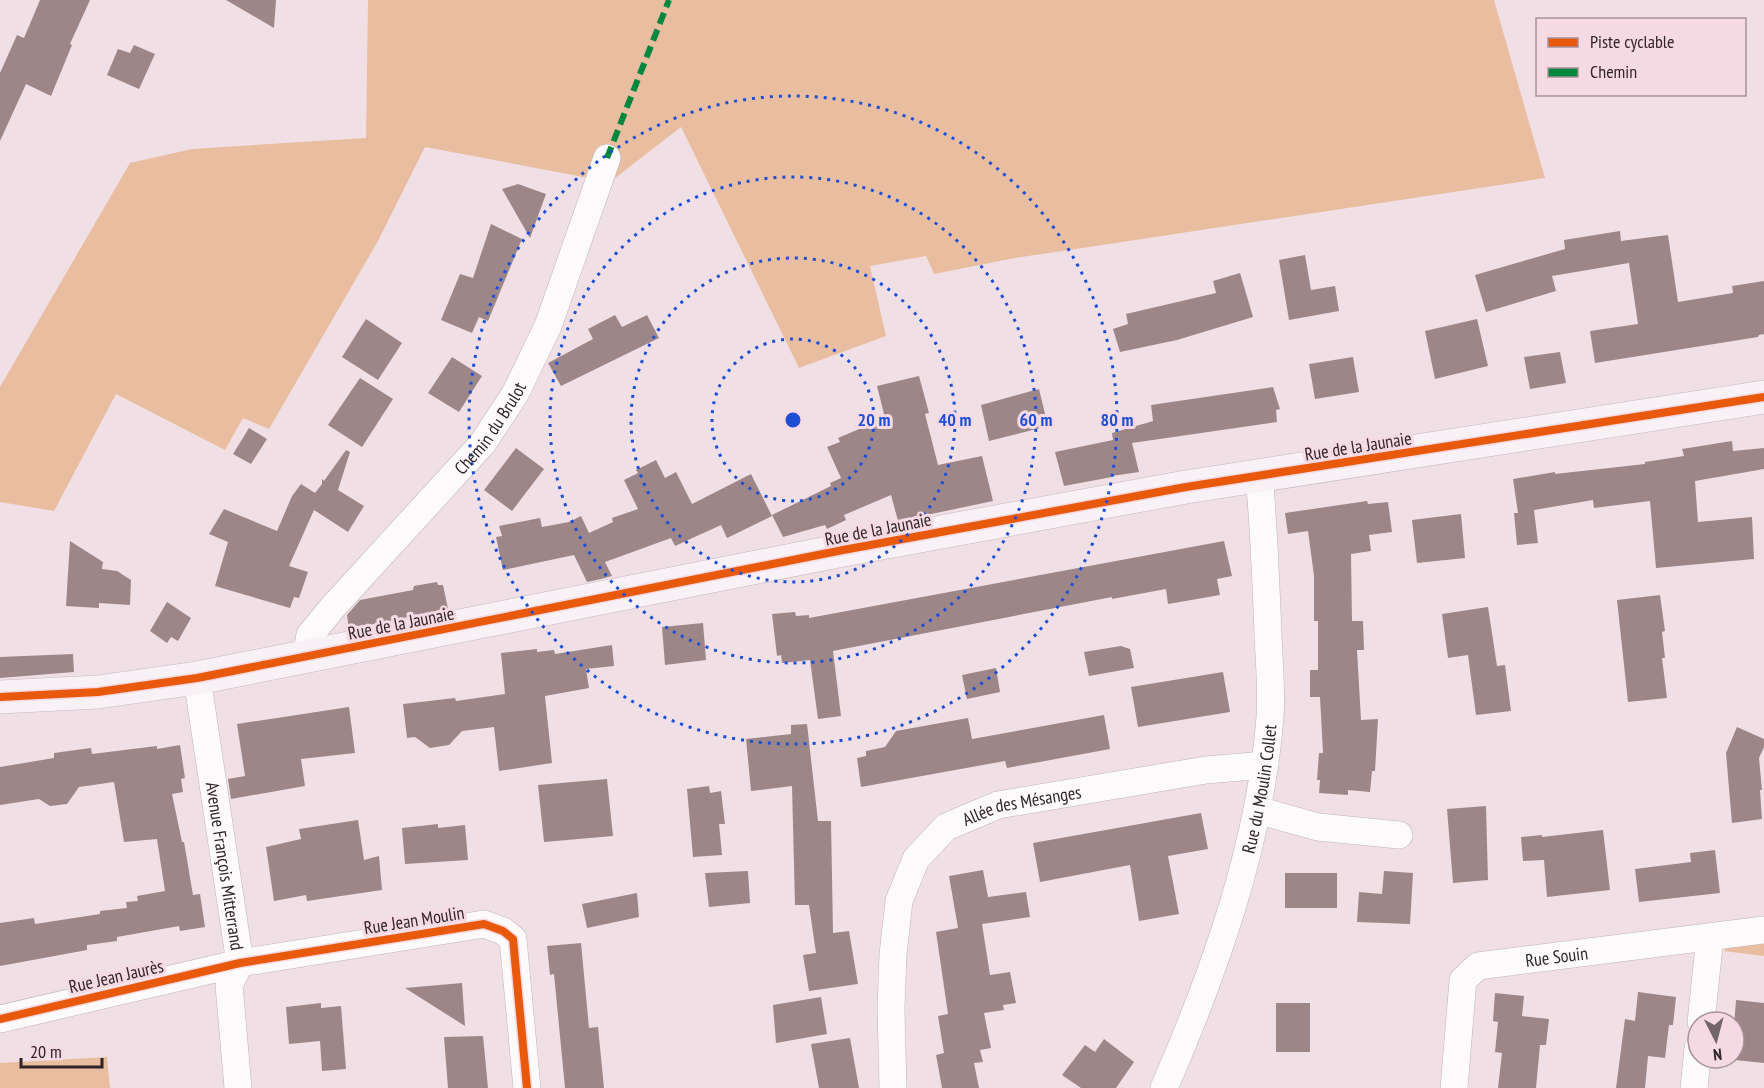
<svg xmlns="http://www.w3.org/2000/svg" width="1764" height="1088" viewBox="0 0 1764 1088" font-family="'PT Sans Narrow',sans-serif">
	<rect width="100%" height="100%" fill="#f0e0e5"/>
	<g fill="#e9bda0">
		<polygon points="368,0 1494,0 1545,178 1076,249 1015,258 934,274 926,256 870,266 886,336 799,368 681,127 610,182 425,147 378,241 269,429 243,418 225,450 116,394 54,511 0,502 0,387 130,163 192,149 366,138"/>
		<polygon points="1764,940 1764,956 1724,951 1726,948"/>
		<polygon points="107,1057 110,1088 0,1088 0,1063"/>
	</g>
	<g fill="#9d8688">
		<polygon points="40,0 90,0 70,44 72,45 51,96 26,84 0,141 0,73 17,35 24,38"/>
		<polygon points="226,0 276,0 274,28"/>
		<polygon points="134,45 155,54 139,89 107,75 118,49 130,53"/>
		<polygon points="518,184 546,194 530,238 502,189"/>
		<polygon points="491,224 522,239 488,321 479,317 472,333 441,320 460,274 473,278"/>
		<polygon points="1620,231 1621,241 1668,235 1678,302 1733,293 1732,286 1764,281 1764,334 1759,335 1758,337 1595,363 1590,331 1638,324 1629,263 1552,276 1556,291 1486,312 1475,275 1565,249 1564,240"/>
		<polygon points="1305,255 1311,290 1335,286 1339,311 1289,320 1279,260"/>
		<polygon points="1240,273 1253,317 1177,340 1120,352 1113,329 1128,324 1126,314 1216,293 1213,281"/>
		<polygon points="615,315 622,327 647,315 659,338 561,386 548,363 593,339 588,329"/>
		<polygon points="366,319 402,343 378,380 342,357"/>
		<polygon points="1477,319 1488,366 1435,379 1425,331"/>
		<polygon points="1560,352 1566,383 1530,389 1524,357"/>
		<polygon points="452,357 482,376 459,412 428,393"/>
		<polygon points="1353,357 1359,392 1315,399 1309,364"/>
		<polygon points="919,376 929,413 925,414 938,465 982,456 993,501 898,521 891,495 844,515 846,520 827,529 825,525 783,537 772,515 831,486 830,483 841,478 827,447 840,442 838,438 885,418 877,386"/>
		<polygon points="360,378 393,399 362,447 328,425"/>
		<polygon points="1273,387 1280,409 1276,410 1277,422 1132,443 1139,472 1112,476 1112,477 1064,486 1055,452 1113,440 1112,433 1153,421 1151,405"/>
		<polygon points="1039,389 1048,426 989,441 981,405"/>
		<polygon points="249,428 267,439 251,464 233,454"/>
		<polygon points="1732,441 1733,451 1764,448 1764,469 1695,481 1698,522 1752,517 1754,559 1656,568 1650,501 1594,508 1593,500 1534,510 1538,543 1517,545 1514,513 1518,513 1513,479 1555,472 1555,474 1645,464 1645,462 1684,456 1682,449"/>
		<polygon points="516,448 544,469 512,511 484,490"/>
		<polygon points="346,450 350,452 338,490 364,506 348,532 314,510 289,566 308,572 299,598 294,597 290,608 215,586 228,542 209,534 224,509 277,531 292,496 301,484 315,493 322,484 322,479 324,481"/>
		<polygon points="656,460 665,478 676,472 692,504 751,474 772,516 727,538 721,525 675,546 671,538 605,562 612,576 601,579 587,582 574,555 503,570 496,537 502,536 499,526 540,518 542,527 569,522 581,516 589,533 613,522 612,518 638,509 624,480 638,473 636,470"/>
		<polygon points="1367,501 1368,504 1388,502 1392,532 1369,535 1371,551 1351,554 1352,621 1363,621 1364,650 1357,650 1361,720 1378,719 1375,771 1372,771 1370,792 1348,790 1348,795 1319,793 1320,780 1317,780 1319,753 1323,753 1320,697 1310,697 1310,670 1318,670 1318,621 1314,621 1314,576 1308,531 1288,534 1285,513"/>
		<polygon points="1461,514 1465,558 1417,563 1412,520"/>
		<polygon points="70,541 103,562 102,569 117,571 131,580 130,605 99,603 99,608 66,606"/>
		<polygon points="1224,541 1232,576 1217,579 1220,595 1168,604 1166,589 1112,599 1112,597 833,651 841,716 818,719 810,660 782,663 781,655 777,656 772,614 795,612 796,616 809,615 809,618"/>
		<polygon points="437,582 438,585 443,585 448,609 349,629 347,615 360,600 413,590 414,586"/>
		<polygon points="1660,595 1665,631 1662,632 1665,658 1662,658 1667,698 1628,702 1617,600"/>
		<polygon points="167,602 191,618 178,641 171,637 167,643 150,631"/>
		<polygon points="1488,607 1497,666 1505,665 1511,711 1476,715 1468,655 1448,658 1442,614"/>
		<polygon points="703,623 706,660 665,665 662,627"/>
		<polygon points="612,645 614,666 586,669 589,688 545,696 552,763 499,771 494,727 462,731 449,745 430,748 415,737 407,738 403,704 455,698 456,701 505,694 501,653 537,649 537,652 554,650 555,654"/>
		<polygon points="1121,646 1130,649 1134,668 1089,676 1084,652"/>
		<polygon points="73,654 74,672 0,678 0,657"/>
		<polygon points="996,668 1000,692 967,699 962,675"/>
		<polygon points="1223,672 1230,712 1138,727 1131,687"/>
		<polygon points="349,707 355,753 301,759 305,786 231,799 228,779 245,776 237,724"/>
		<polygon points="1104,715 1110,749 1007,768 1005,761 861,787 857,758 866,756 866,751 885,747 896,731 968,718 972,739"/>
		<polygon points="807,724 818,821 831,821 833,933 849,931 858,984 809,991 803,955 816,953 809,905 795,905 792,786 751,791 746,739 791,734 791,725"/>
		<polygon points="1737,727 1764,739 1764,747 1759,758 1762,790 1760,790 1762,819 1732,823 1726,753"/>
		<polygon points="180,745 185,778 181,779 183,792 172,794 182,842 184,842 193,895 200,894 205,927 180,931 179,926 117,937 117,941 87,945 87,950 0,966 0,923 34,918 35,924 100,914 100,911 127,908 126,902 138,901 137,896 165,891 157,839 124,842 114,782 79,787 67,804 50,806 39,799 0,805 0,767 54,758 54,753 91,748 92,754 157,746 157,749"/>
		<polygon points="607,779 613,836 544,842 538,785"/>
		<polygon points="709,786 710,793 721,791 725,824 719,824 722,855 693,857 687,789"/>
		<polygon points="1486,806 1488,880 1453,883 1447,809"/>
		<polygon points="1201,813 1208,849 1168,856 1179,914 1139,921 1130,865 1040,882 1033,843"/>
		<polygon points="358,820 364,860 379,856 382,890 307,901 306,895 274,901 266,847 301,839 299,829"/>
		<polygon points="438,824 438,828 465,825 468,860 405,864 402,828"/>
		<polygon points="1603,830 1610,890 1547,897 1544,860 1523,861 1521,837 1542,835 1542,837"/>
		<polygon points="1715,850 1720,893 1639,902 1635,869 1691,862 1690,853"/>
		<polygon points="983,870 988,897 1026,892 1030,917 982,924 990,975 1010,972 1016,1003 1003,1005 1004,1010 984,1013 991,1048 980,1050 983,1062 974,1063 979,1088 942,1088 936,1055 944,1053 938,1016 948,1014 936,932 958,928 949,876"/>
		<polygon points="748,871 750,903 709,907 705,873"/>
		<polygon points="1384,871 1413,873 1410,924 1357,922 1359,892 1382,894"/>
		<rect x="1285" y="873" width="52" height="35"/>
		<polygon points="637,893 639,917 587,928 582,904"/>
		<polygon points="581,943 589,1028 598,1027 604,1088 565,1088 554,974 550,975 547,946"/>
		<polygon points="462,983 465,1026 405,988"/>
		<polygon points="1638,992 1676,997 1673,1025 1669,1025 1665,1058 1648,1056 1645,1088 1616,1088 1625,1019 1635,1021"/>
		<polygon points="1495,993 1524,996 1522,1016 1549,1019 1546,1045 1540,1045 1536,1088 1498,1088 1502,1053 1495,1052 1498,1022 1493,1021"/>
		<polygon points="821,997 827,1034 776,1043 773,1005"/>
		<polygon points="1736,1000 1764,1003 1764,1063 1735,1060 1737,1045 1735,1045 1737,1027 1734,1026"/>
		<polygon points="321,1003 321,1008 341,1006 346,1069 322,1071 320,1041 289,1044 286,1007"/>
		<rect x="1276" y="1003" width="34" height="49"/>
		<polygon points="483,1036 488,1088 448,1088 444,1037"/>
		<polygon points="850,1038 859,1088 819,1088 811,1044"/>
		<polygon points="1104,1039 1134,1062 1116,1088 1081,1088 1062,1075 1085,1045 1095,1052"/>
	</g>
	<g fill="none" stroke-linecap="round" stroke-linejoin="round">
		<g stroke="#bfb3b7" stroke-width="28">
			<g id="minor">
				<path id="s1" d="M306,657L310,635L333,607L483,443L515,394L548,326L607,158"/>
				<path id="s2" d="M197,678L240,963L229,985L238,1088"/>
				<polyline points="1257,810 1318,827 1399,835"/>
				<polyline points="0,1019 240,963 484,924 503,931 513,939 527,1088"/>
				<polyline points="1701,1022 1710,937"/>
				<path id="s3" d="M893,1088L891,1009L893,954L899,901L916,859L946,827L998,805L1206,770L1265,765"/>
				<path id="s4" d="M1164,1088C1215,971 1260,845 1270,717C1272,690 1269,662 1268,635C1266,582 1264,528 1259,475"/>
				<path id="s5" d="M1454,1088L1463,980L1478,966L1764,930"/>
				<polyline points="1694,1088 1698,1048"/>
			</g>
		</g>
		<g stroke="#c6b7c1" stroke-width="34">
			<polyline id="major" points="0,697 98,692 197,678 843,550 1186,487 1764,397"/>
		</g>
		<use href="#minor" stroke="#fdfafb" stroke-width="27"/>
		<use href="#major" stroke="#f8f1f6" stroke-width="33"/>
		<polyline stroke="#00873e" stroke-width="6" stroke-dasharray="12 6" stroke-linecap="butt" points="607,158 669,0"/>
		<g stroke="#f6dae3" stroke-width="11">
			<g id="cycleway">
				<polyline points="0,697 98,692 197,678 843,550 1186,487 1764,397"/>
				<polyline points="0,1019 240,963 484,924 503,931 513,939 527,1088"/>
			</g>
		</g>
		<use href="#cycleway" stroke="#e8590c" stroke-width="8"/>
	</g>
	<g fill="none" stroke="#1d4ed8" stroke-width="3" stroke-dasharray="3 6">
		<circle cx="793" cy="420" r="81"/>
		<circle cx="793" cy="420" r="162"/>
		<circle cx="793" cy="420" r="243"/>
		<circle cx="793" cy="420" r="324"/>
	</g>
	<g text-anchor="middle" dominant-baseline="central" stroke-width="6" stroke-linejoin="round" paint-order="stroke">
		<g font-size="18" fill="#2f2428" stroke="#f6dae3">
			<text stroke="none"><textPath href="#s1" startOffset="297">Chemin du Brulot</textPath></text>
			<text transform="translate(1358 446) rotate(-9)">Rue de la Jaunaie</text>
			<text transform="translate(878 529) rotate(-11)">Rue de la Jaunaie</text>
			<text transform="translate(401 623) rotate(-11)">Rue de la Jaunaie</text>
			<text stroke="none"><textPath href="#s4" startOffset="315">Rue du Moulin Collet</textPath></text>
			<text stroke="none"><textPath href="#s3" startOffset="356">Allée des Mésanges</textPath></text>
			<text stroke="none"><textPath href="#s2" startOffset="190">Avenue François Mitterrand</textPath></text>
			<text transform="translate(414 920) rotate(-9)">Rue Jean Moulin</text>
			<text stroke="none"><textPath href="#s5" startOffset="208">Rue Souin</textPath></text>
			<text transform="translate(116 976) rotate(-13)">Rue Jean Jaurès</text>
		</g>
	</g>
	<circle cx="793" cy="420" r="9" fill="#1d4ed8" stroke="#f6dae3" stroke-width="3"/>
	<g font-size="18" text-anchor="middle" font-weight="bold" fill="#1d4ed8" stroke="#f6dae3" stroke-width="6" stroke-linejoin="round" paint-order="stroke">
		<text x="874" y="426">20 m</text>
		<text x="955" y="426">40 m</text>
		<text x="1036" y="426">60 m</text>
		<text x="1117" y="426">80 m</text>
	</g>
	<rect x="1536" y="18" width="210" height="78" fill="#f6dae3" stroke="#a69198" stroke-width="1.5"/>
	<rect x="1548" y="38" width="30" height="9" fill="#e8590c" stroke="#a69198" stroke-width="1.5"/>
	<text x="1590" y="48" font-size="18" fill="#2f2428">Piste cyclable</text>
	<rect x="1548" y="68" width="30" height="9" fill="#00873e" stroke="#a69198" stroke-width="1.5"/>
	<text x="1590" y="78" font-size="18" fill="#2f2428">Chemin</text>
	<g transform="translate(1716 1040) rotate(174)"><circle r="28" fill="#f6dae3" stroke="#a69198" stroke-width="1.5"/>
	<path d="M0-4.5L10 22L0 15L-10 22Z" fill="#73666a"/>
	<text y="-9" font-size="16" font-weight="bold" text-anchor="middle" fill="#2f2428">N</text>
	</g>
	<path d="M21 1058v9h81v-9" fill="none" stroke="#2f2428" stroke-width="3"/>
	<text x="30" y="1058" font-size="18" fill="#2f2428" stroke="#f6dae3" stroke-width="4.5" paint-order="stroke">20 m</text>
</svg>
